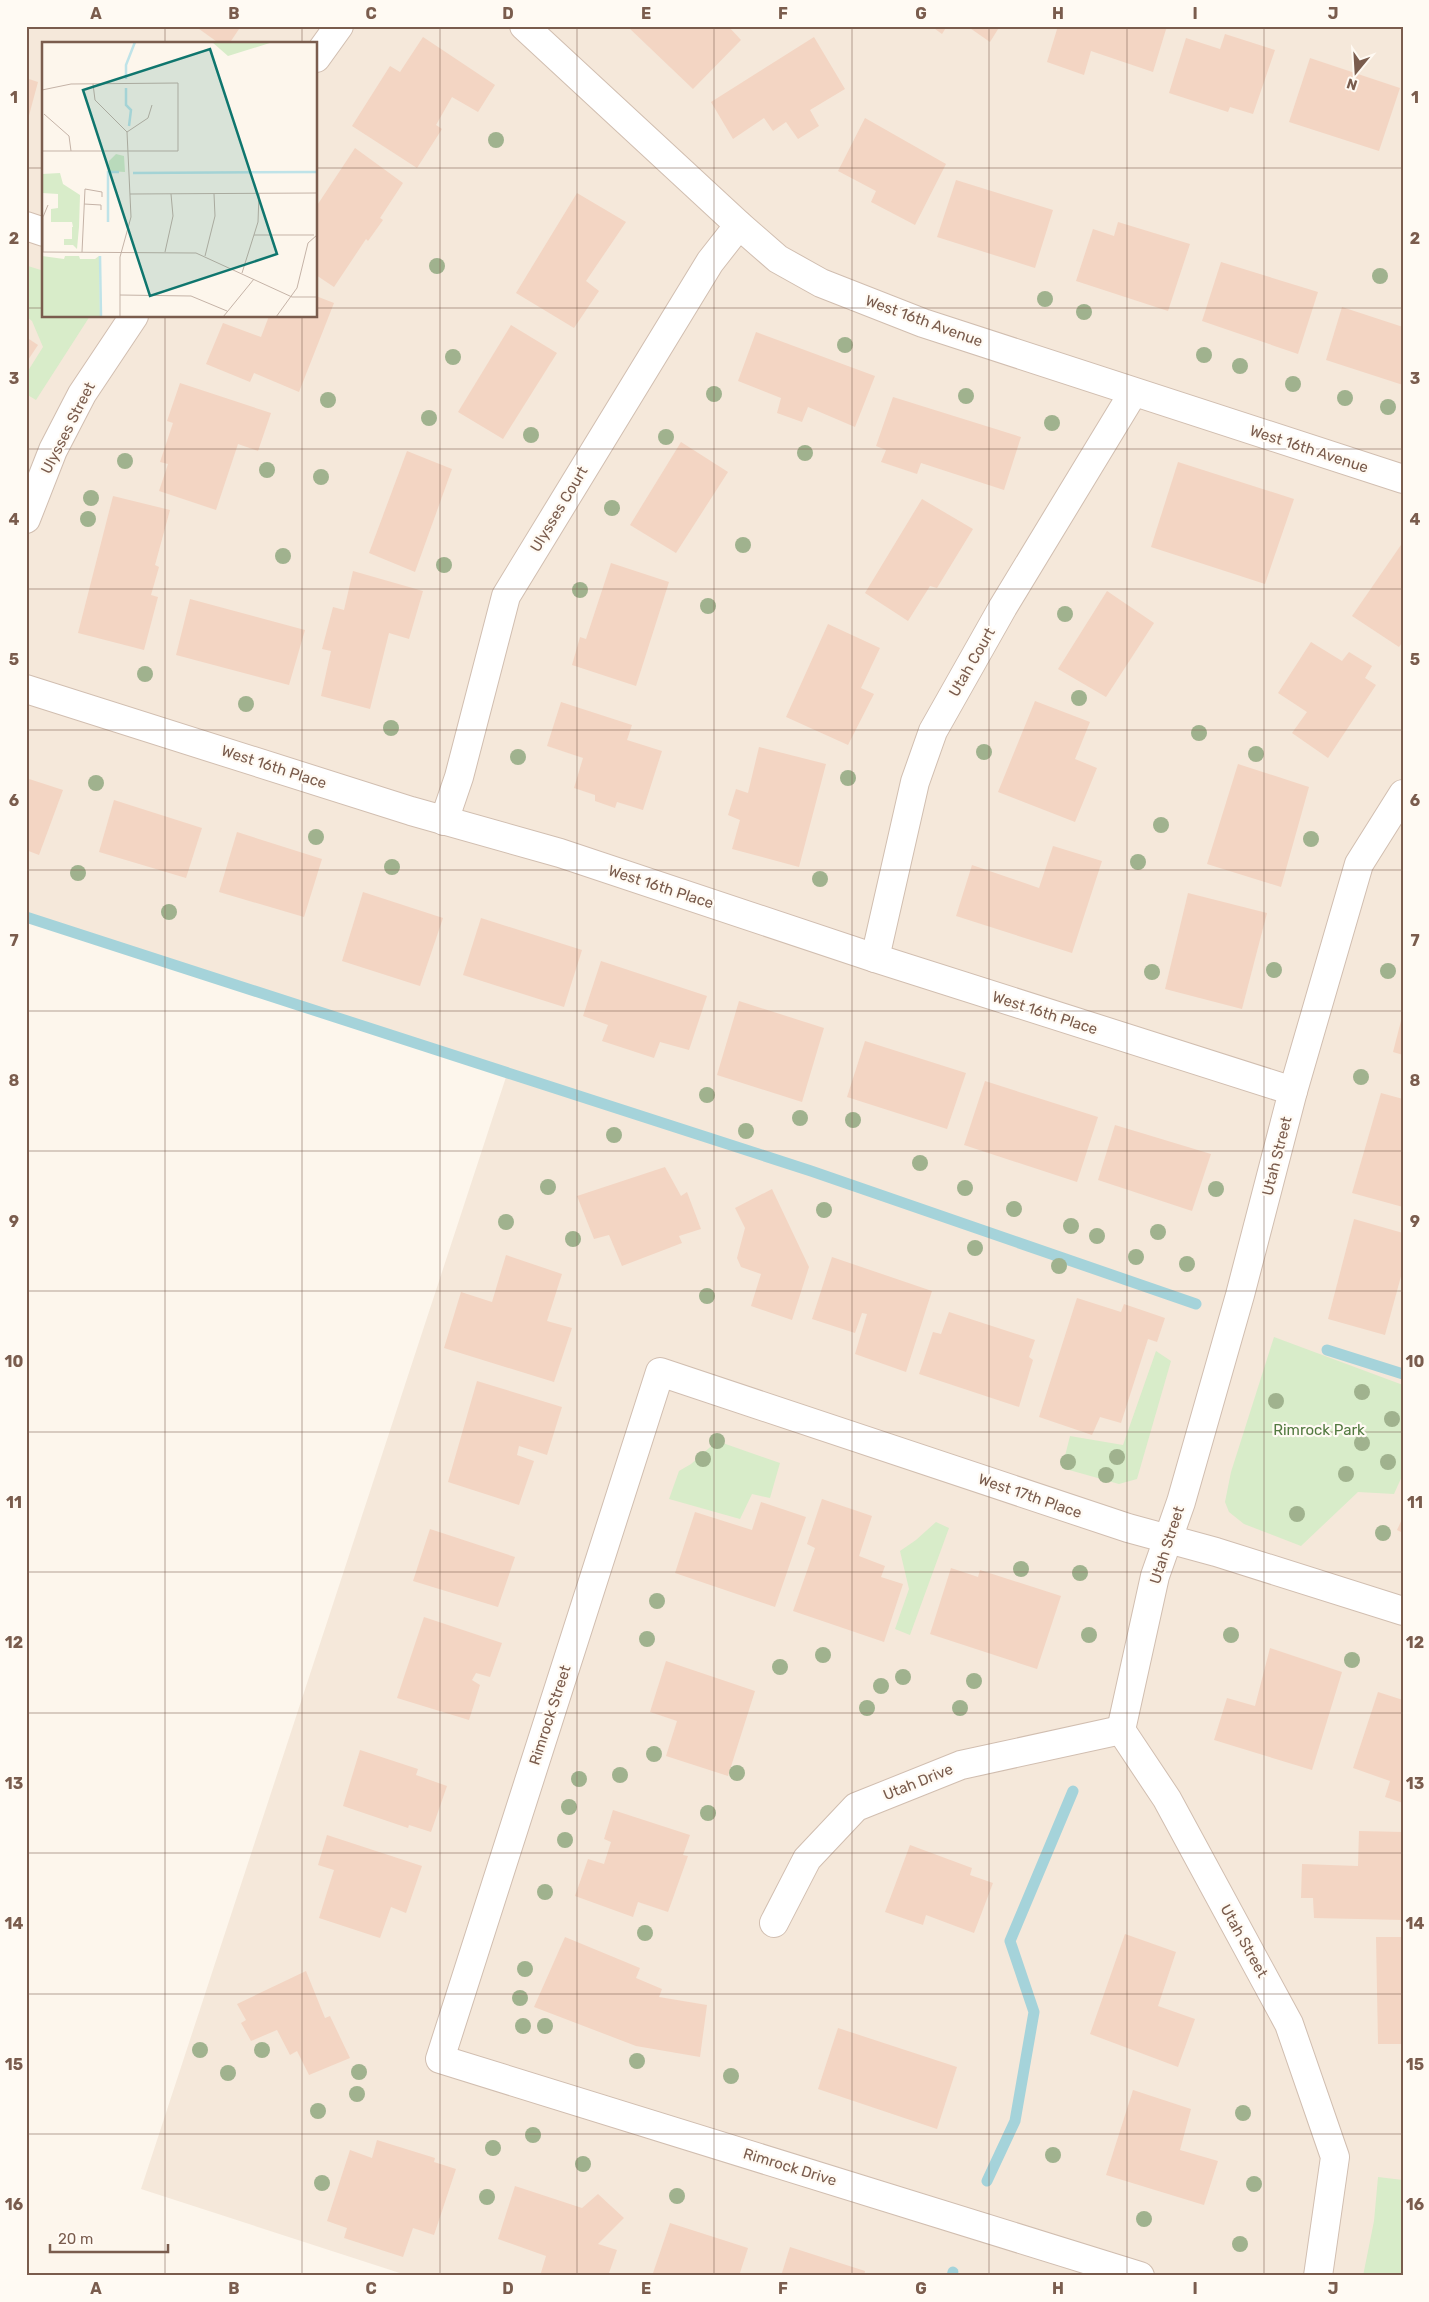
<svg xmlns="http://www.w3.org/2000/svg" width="1429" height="2302" viewBox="0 0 1429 2302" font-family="Rubik,sans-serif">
	<rect width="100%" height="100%" fill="#fdf6ec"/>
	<path fill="#f5e8da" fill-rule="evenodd" d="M26,26H1403V2276H409L141,2189L508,1071L26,916ZM44,44H316V316H44Z"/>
	<g fill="#d8ecc9">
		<polygon points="28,266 44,271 44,316 90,316 36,400 26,394 26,374 43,347 32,321 26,316"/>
		<polygon points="1274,1337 1403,1385 1403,1474 1394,1494 1358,1492 1301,1546 1244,1524 1229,1512 1225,1502 1231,1472"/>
		<polygon points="1156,1351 1171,1361 1137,1479 1119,1484 1062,1468 1070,1436 1123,1445"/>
		<polygon points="717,1441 780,1463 770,1498 752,1494 740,1519 669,1499 679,1471 691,1464"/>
		<polygon points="936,1522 949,1528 910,1635 895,1629 909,1589 900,1551 916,1540"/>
		<polygon points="1378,2177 1403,2180 1403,2276 1363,2276 1374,2221"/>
	</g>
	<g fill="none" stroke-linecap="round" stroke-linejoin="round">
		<g stroke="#a5d3da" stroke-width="11">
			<polyline points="26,917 811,1171 1196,1304"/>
			<polyline points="1327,1350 1403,1374"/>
			<polyline points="987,2181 1015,2121 1034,2012 1010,1941 1073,1791"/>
			<polyline points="952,2276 953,2272"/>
		</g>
	</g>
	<g fill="#f3d5c3">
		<polygon points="195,26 241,26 229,44 220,44"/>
		<polygon points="627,26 728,26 741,40 693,89"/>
		<polygon points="931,26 947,26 942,34"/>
		<polygon points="967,26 1000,26 990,42"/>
		<polygon points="1058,26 1167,26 1153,72 1091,51 1084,75 1047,62"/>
		<polygon points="1225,34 1275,50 1253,114 1230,107 1228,112 1169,93 1186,38 1220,49"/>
		<polygon points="423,37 495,85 478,112 452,97 436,125 442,129 417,168 352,126 390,66 400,72"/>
		<polygon points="814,37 845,89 810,110 819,126 798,139 786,122 773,131 764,118 733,139 711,102"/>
		<polygon points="1310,58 1400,88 1379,151 1289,122"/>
		<polygon points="26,78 38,82 27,123 26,123"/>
		<polygon points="865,118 946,164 915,225 871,202 876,191 838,171"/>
		<polygon points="355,148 403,183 380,218 383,220 368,241 366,239 334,287 316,275 316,207"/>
		<polygon points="956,180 1053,210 1035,268 937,237"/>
		<polygon points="577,193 626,222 586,281 599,291 574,328 516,293"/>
		<polygon points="1118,222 1190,244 1168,311 1076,281 1093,229 1114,236"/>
		<polygon points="1221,262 1318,292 1298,354 1202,321"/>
		<polygon points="316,296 334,303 299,392 254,373 250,382 206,364 223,323 261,337 269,316 316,316"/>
		<polygon points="1342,307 1403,327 1403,385 1326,360"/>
		<polygon points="511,325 557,353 503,439 458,412"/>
		<polygon points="756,332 875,376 855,427 808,407 802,422 777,413 781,398 738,381"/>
		<polygon points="26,337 38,345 26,363"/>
		<polygon points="180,383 271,413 258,451 238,444 216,510 159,491 168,464 160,462 173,423 167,421"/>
		<polygon points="893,397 1021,437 1004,490 921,463 917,474 881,462 886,450 876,446"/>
		<polygon points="681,442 728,472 676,553 630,525"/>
		<polygon points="407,451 452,469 415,572 369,553"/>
		<polygon points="1178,462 1294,499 1265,584 1151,547"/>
		<polygon points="113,496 170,510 155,565 159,567 151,595 158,597 144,650 78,633"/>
		<polygon points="922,499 973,529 937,588 930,586 908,621 865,593"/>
		<polygon points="1403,542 1403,641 1399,647 1352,616"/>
		<polygon points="611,563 669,582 636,686 572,665 580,637 586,639"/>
		<polygon points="353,571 423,591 409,639 389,633 370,709 321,696 331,651 322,649 333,607 344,610"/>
		<polygon points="1107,591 1154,623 1106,697 1058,669"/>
		<polygon points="190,599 305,630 289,685 176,655"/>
		<polygon points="828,624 880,648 861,688 874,694 848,745 786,717"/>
		<polygon points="1311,642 1342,661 1349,652 1372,666 1365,678 1376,685 1328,758 1292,733 1307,712 1278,693"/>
		<polygon points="1035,701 1090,722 1075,759 1097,768 1075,822 998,792"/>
		<polygon points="561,702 632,725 627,740 662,751 643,810 617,802 615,808 595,801 595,795 574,788 583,758 547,746"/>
		<polygon points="759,747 826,764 799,867 732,849 740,820 728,815 736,789 748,793"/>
		<polygon points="1238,764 1309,787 1281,887 1207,864"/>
		<polygon points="26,778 63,790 39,855 26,850"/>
		<polygon points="114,800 202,828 186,878 99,852"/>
		<polygon points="237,832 322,859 304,917 219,892"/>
		<polygon points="1053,846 1102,861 1072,953 956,916 972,865 1039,888"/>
		<polygon points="363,892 443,918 420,986 342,961"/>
		<polygon points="1188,893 1267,913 1242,1009 1165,989"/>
		<polygon points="481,918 582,950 564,1007 463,975"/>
		<polygon points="601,961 707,996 689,1050 660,1042 654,1058 602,1041 608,1025 583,1016"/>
		<polygon points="739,1001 824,1028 802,1102 717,1075"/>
		<polygon points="1403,1013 1403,1055 1393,1052"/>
		<polygon points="865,1041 966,1073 947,1129 847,1097"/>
		<polygon points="985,1081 1098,1117 1077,1182 964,1145"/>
		<polygon points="1381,1093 1403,1099 1403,1207 1352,1193"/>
		<polygon points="1115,1125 1211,1154 1192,1211 1098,1180"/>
		<polygon points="665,1167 681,1196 687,1192 701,1229 679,1236 682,1243 622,1266 609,1235 594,1239 577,1196"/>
		<polygon points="772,1189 809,1267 792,1320 751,1306 761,1274 741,1267 737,1258 745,1228 735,1208"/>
		<polygon points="1354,1219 1403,1233 1403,1269 1385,1335 1328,1319"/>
		<polygon points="506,1255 562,1274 547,1321 572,1328 554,1382 444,1348 461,1292 492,1302"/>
		<polygon points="832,1257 932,1291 906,1372 855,1354 867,1314 862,1313 855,1333 812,1319"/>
		<polygon points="1077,1298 1121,1312 1124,1304 1165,1318 1157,1342 1148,1339 1121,1423 1100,1417 1092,1435 1039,1417"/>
		<polygon points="949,1312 1035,1340 1029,1357 1033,1360 1019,1407 919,1374 933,1332 941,1334"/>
		<polygon points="477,1381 562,1407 547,1455 519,1446 517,1455 534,1461 519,1505 448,1482"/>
		<polygon points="822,1499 872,1516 859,1556 885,1566 881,1577 903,1584 884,1642 793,1611 815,1548 807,1544"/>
		<polygon points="761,1502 806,1517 775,1607 675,1573 695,1512 752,1530"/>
		<polygon points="1403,1517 1403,1533 1397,1530"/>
		<polygon points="430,1529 515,1557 498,1607 413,1581"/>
		<polygon points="951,1568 978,1577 980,1570 1061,1596 1037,1669 930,1634"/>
		<polygon points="424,1617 502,1643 490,1677 476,1673 472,1680 480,1685 469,1720 397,1698"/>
		<polygon points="1270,1648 1342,1672 1312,1770 1214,1740 1227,1698 1255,1706"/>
		<polygon points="666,1661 755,1691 728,1776 666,1756 677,1721 650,1712"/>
		<polygon points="1378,1692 1403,1700 1403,1803 1385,1797 1390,1781 1353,1768"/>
		<polygon points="360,1750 418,1769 416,1775 447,1786 431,1832 409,1825 408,1828 343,1806"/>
		<polygon points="613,1810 690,1835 683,1855 688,1856 668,1912 638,1902 633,1917 575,1896 588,1859 604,1864 611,1842 604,1839"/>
		<polygon points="1359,1831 1403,1832 1403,1920 1314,1918 1313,1898 1301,1898 1302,1864 1358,1866"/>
		<polygon points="327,1835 422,1866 406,1913 391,1907 380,1938 319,1918 334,1870 318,1865"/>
		<polygon points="910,1845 972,1868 970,1875 993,1883 974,1933 926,1915 923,1925 885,1912"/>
		<polygon points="1125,1934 1176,1952 1158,2006 1195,2019 1178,2067 1090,2034"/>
		<polygon points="565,1937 640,1968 636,1978 662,1989 659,1997 707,2005 700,2057 636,2046 534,2007"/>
		<polygon points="1376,1937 1403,1937 1403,2044 1378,2044"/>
		<polygon points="306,1971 325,2018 330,2016 350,2058 309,2075 297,2051 290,2055 277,2030 251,2041 241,2023 246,2020 237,2004"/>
		<polygon points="838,2028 957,2067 937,2129 818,2089"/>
		<polygon points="1133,2090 1191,2109 1180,2150 1218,2161 1204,2205 1106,2175"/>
		<polygon points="377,2140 435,2158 434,2162 456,2169 434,2235 413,2228 403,2257 344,2238 347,2228 327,2221 350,2150 372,2158"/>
		<polygon points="515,2186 582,2208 598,2194 624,2218 598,2244 617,2250 608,2276 540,2276 546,2256 498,2239"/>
		<polygon points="670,2223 748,2248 739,2276 652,2276"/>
		<polygon points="790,2247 865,2271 864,2276 781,2276"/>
	</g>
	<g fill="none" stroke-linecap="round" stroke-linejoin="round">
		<g stroke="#d1beb0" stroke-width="30">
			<g id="minor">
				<polyline points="524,26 739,225 778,259 821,283 923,323 1403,479"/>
				<polyline points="316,58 339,26"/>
				<polyline points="26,226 44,232"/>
				<polyline points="26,519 53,450 82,394 134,316"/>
				<polyline points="26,689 411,811 560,853 875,958 1293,1091"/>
				<polyline points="444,821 459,777 506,596 710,262 739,225"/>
				<polyline points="875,958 915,782 933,731 1003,607 1133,393"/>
				<polyline points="774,1923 807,1859 856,1807 961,1765 1121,1730"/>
				<polyline points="1140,2276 440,2059 660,1372 1128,1528 1216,1552 1403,1611"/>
				<polyline points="1318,2276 1335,2157 1289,2024 1167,1799 1121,1730 1155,1576 1181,1502 1240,1295 1293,1091 1359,864 1403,794"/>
			</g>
		</g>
		<use href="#minor" stroke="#fff" stroke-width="28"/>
	</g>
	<g fill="#a0b28e">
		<circle cx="496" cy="140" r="8"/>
		<circle cx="437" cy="266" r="8"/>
		<circle cx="1380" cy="276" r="8"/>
		<circle cx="1045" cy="299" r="8"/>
		<circle cx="1084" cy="312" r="8"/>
		<circle cx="845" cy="345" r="8"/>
		<circle cx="1204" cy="355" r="8"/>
		<circle cx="453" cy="357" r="8"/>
		<circle cx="1240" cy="366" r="8"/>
		<circle cx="1293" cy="384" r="8"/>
		<circle cx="714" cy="394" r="8"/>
		<circle cx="966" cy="396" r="8"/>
		<circle cx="1345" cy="398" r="8"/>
		<circle cx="328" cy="400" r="8"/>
		<circle cx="1388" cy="407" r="8"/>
		<circle cx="429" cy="418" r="8"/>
		<circle cx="1052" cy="423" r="8"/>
		<circle cx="531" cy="435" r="8"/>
		<circle cx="666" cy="437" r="8"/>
		<circle cx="805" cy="453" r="8"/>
		<circle cx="125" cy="461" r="8"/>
		<circle cx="267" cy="470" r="8"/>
		<circle cx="321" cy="477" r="8"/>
		<circle cx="91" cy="498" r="8"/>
		<circle cx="612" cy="508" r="8"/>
		<circle cx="88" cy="519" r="8"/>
		<circle cx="743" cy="545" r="8"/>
		<circle cx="283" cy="556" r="8"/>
		<circle cx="444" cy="565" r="8"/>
		<circle cx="580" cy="590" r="8"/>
		<circle cx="708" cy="606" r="8"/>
		<circle cx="1065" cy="614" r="8"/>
		<circle cx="145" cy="674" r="8"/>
		<circle cx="1079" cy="698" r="8"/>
		<circle cx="246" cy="704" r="8"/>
		<circle cx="391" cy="728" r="8"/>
		<circle cx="1199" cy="733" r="8"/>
		<circle cx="984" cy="752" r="8"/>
		<circle cx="1256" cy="754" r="8"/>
		<circle cx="518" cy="757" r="8"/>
		<circle cx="848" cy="778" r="8"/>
		<circle cx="96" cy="783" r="8"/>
		<circle cx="1161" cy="825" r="8"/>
		<circle cx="316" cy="837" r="8"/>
		<circle cx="1311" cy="839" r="8"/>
		<circle cx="1138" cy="862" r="8"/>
		<circle cx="392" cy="867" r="8"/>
		<circle cx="78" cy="873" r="8"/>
		<circle cx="820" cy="879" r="8"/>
		<circle cx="169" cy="912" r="8"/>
		<circle cx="1274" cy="970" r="8"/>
		<circle cx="1388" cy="971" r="8"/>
		<circle cx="1152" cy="972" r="8"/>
		<circle cx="1361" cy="1077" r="8"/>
		<circle cx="707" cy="1095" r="8"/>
		<circle cx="800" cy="1118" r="8"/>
		<circle cx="853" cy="1120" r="8"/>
		<circle cx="746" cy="1131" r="8"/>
		<circle cx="614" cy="1135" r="8"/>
		<circle cx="920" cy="1163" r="8"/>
		<circle cx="548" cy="1187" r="8"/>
		<circle cx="965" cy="1188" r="8"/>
		<circle cx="1216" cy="1189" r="8"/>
		<circle cx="1014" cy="1209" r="8"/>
		<circle cx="824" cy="1210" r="8"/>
		<circle cx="506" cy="1222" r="8"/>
		<circle cx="1071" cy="1226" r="8"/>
		<circle cx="1158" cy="1232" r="8"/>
		<circle cx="1097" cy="1236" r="8"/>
		<circle cx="573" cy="1239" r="8"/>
		<circle cx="975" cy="1248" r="8"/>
		<circle cx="1136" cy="1257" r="8"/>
		<circle cx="1187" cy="1264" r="8"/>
		<circle cx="1059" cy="1266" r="8"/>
		<circle cx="707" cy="1296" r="8"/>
		<circle cx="1362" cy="1392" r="8"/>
		<circle cx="1276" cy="1401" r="8"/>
		<circle cx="1392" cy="1419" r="8"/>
		<circle cx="717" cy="1441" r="8"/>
		<circle cx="1362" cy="1443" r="8"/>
		<circle cx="1117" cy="1457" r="8"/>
		<circle cx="703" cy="1459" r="8"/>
		<circle cx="1068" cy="1462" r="8"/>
		<circle cx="1388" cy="1462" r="8"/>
		<circle cx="1346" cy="1474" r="8"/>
		<circle cx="1106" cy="1475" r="8"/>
		<circle cx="1297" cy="1514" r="8"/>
		<circle cx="1383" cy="1533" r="8"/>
		<circle cx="1021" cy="1569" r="8"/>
		<circle cx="1080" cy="1573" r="8"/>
		<circle cx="657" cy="1601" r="8"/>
		<circle cx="1089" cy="1635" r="8"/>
		<circle cx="1231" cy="1635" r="8"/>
		<circle cx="647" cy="1639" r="8"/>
		<circle cx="823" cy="1655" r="8"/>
		<circle cx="1352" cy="1660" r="8"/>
		<circle cx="780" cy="1667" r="8"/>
		<circle cx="903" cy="1677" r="8"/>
		<circle cx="974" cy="1681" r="8"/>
		<circle cx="881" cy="1686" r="8"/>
		<circle cx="867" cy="1708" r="8"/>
		<circle cx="960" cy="1708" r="8"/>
		<circle cx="654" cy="1754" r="8"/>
		<circle cx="737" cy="1773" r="8"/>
		<circle cx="620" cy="1775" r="8"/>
		<circle cx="579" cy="1779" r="8"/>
		<circle cx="569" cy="1807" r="8"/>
		<circle cx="708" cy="1813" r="8"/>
		<circle cx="565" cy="1840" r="8"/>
		<circle cx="545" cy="1892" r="8"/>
		<circle cx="645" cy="1933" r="8"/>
		<circle cx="525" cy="1969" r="8"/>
		<circle cx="520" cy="1998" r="8"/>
		<circle cx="523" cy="2026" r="8"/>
		<circle cx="545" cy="2026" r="8"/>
		<circle cx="200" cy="2050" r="8"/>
		<circle cx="262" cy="2050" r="8"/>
		<circle cx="637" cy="2061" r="8"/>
		<circle cx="359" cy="2072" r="8"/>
		<circle cx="228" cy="2073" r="8"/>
		<circle cx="731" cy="2076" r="8"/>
		<circle cx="357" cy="2094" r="8"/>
		<circle cx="318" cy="2111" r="8"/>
		<circle cx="1243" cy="2113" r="8"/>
		<circle cx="533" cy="2135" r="8"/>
		<circle cx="493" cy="2148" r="8"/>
		<circle cx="1053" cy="2155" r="8"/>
		<circle cx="583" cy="2164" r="8"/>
		<circle cx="322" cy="2183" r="8"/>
		<circle cx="1254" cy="2184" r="8"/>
		<circle cx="677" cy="2196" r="8"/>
		<circle cx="487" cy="2197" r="8"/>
		<circle cx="1144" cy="2219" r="8"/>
		<circle cx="1240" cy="2244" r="8"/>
	</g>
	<path fill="none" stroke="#7a5c4d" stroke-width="1" stroke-opacity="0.55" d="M165,26V44M302,26V44M440,26V2276M577,26V2276M714,26V2276M852,26V2276M989,26V2276M1127,26V2276M1264,26V2276M26,168H44M316,168H1403M26,308H44M316,308H1403M165,316V2276M302,316V2276M26,449H1403M26,589H1403M26,730H1403M26,870H1403M26,1011H1403M26,1151H1403M26,1291H1403M26,1432H1403M26,1572H1403M26,1713H1403M26,1853H1403M26,1994H1403M26,2134H1403"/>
	<g text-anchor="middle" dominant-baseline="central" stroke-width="4.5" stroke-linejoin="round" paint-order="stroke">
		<g font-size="15" fill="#7a5c4d" stroke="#fffaf3">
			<text transform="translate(924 321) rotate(20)">West 16th Avenue</text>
			<text transform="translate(68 428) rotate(-63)">Ulysses Street</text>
			<text transform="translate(1309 449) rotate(18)">West 16th Avenue</text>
			<text transform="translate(559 509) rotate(-59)">Ulysses Court</text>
			<text transform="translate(972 662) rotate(-60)">Utah Court</text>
			<text transform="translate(274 767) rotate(18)">West 16th Place</text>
			<text transform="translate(661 887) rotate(18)">West 16th Place</text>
			<text transform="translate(1045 1013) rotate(18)">West 16th Place</text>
			<text transform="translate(1277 1156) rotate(-76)">Utah Street</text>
			<text transform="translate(1030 1496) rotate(19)">West 17th Place</text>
			<text transform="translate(1167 1545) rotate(-72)">Utah Street</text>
			<text transform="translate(550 1715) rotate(-72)">Rimrock Street</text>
			<text transform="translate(918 1782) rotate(-22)">Utah Drive</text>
			<text transform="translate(1244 1941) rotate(61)">Utah Street</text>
			<text transform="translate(790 2167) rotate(17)">Rimrock Drive</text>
		</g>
		<g font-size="15" fill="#537a41" stroke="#fffaf3">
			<text x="1319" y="1430">Rimrock Park</text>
		</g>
	</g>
	<g transform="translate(42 42)">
		<rect width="275" height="275" fill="#fdf6ec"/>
		<path d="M170,0H231L186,14ZM74,112L82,114L83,130L66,129L67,119ZM18,131L21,142L38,153L37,185H31L30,180H9V167L16,166V152L0,151V132ZM30,185H37L35,207L31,203H22V197H30ZM0,214L22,217L23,214H37L38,217H53L57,214L58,275H0Z" fill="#d8ecc9"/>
		<path fill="none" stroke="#bfe3e8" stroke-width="2.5" d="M84,37V23L93,0M84,46V63L89,68L87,84M91,131L275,130M66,180V130H77M58,214L59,275"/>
		<path fill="none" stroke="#c5b3a7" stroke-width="1" d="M51,42L53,58L85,90L89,175L78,215V275M0,48L29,42L136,41V109H0M2,72L27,94L29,109M85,90L106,76L110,63M88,152L275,151M42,162L59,163V168M212,193H272M0,210L154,211L250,255H275M1,210V175L6,163M40,210L43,147L60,150V155M123,210L131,174L129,152M163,214L173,174L172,152M200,231L216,180L217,152M78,253L149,254L185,269M181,275L212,237M234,275L255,246L266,201L275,193"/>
		<path fill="#0f766e" fill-opacity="0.15" stroke="#0f766e" stroke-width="2.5" d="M168,7L235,212L108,254L41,48Z"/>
		<rect width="275" height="275" fill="none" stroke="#7a5c4d" stroke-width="2.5"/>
	</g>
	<rect width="1429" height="2302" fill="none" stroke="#fffaf3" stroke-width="55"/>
	<g transform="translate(1356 72) rotate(198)" stroke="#fffaf3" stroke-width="4" paint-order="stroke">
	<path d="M0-4L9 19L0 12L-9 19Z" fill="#7a5c4d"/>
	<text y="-8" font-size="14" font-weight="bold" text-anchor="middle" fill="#7a5c4d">N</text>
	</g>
	<path d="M50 2244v8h118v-8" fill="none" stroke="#7a5c4d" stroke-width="2.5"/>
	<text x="58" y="2244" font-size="15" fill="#7a5c4d" stroke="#fffaf3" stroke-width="4" paint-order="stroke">20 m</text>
	<rect x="28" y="28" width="1374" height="2246" fill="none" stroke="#7a5c4d" stroke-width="2"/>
	<g font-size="16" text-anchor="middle" font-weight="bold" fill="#7a5c4d">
		<text x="96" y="19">A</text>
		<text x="234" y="19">B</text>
		<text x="371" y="19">C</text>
		<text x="508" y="19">D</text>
		<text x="646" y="19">E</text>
		<text x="783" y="19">F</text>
		<text x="921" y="19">G</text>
		<text x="1058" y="19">H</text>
		<text x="1195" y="19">I</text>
		<text x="1333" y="19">J</text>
		<text x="14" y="103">1</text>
		<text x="1415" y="103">1</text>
		<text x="14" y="244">2</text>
		<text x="1415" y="244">2</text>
		<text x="14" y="384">3</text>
		<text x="1415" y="384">3</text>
		<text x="14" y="525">4</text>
		<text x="1415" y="525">4</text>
		<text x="14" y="665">5</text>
		<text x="1415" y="665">5</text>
		<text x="14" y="806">6</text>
		<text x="1415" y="806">6</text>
		<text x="14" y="946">7</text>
		<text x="1415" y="946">7</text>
		<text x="14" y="1086">8</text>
		<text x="1415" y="1086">8</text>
		<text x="14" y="1227">9</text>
		<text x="1415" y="1227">9</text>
		<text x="14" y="1367">10</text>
		<text x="1415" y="1367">10</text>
		<text x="14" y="1508">11</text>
		<text x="1415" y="1508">11</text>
		<text x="14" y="1648">12</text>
		<text x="1415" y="1648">12</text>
		<text x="14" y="1789">13</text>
		<text x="1415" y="1789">13</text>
		<text x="14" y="1929">14</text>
		<text x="1415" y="1929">14</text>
		<text x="14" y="2070">15</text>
		<text x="1415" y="2070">15</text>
		<text x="14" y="2210">16</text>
		<text x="1415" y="2210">16</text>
		<text x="96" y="2294">A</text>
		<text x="234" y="2294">B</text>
		<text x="371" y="2294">C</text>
		<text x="508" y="2294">D</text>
		<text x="646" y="2294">E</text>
		<text x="783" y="2294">F</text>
		<text x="921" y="2294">G</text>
		<text x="1058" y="2294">H</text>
		<text x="1195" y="2294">I</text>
		<text x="1333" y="2294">J</text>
	</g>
</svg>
